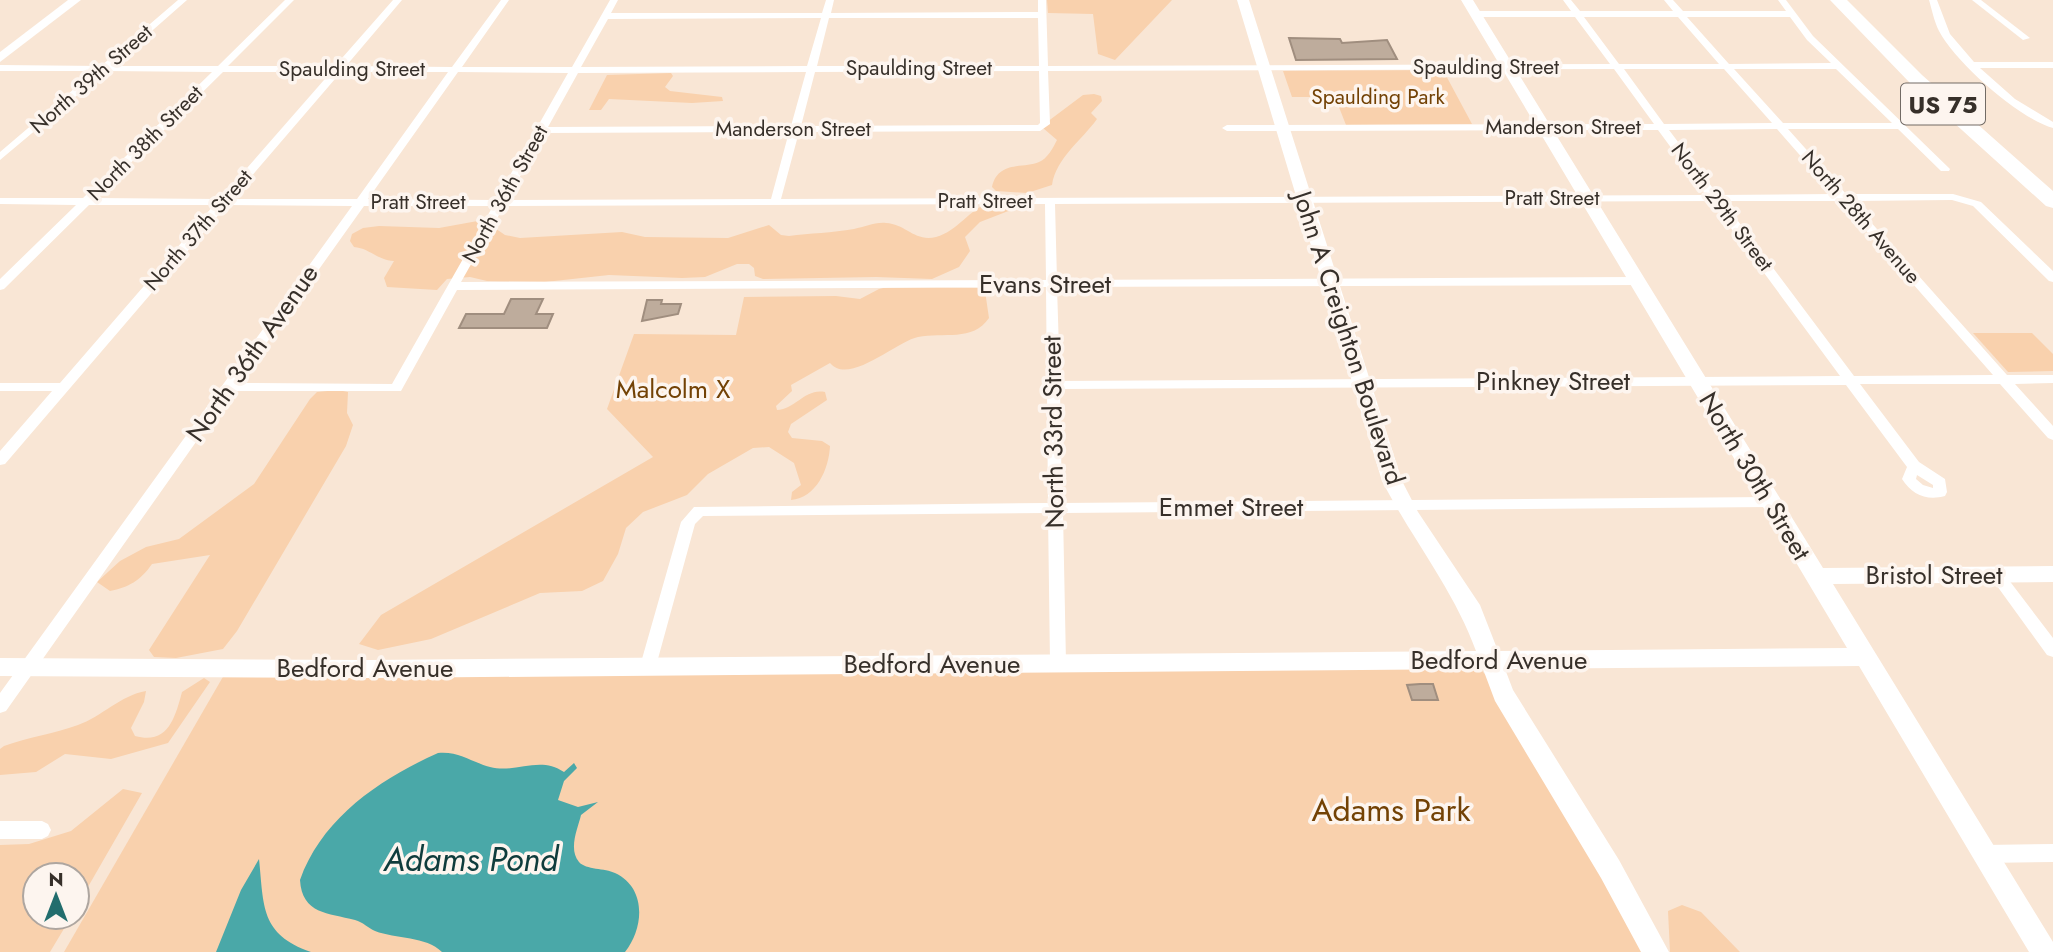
<svg xmlns="http://www.w3.org/2000/svg" width="2053" height="952" viewBox="0 0 2053 952" font-family="Jost,sans-serif">
	<rect width="100%" height="100%" fill="#f9e6d5"/>
	<g fill="#f9d1ad">
		<polygon points="1047,0 1172,0 1115,60 1098,54 1093,14 1048,13"/>
		<polygon points="1443,70 1472,124 1346,125 1335,97 1292,97 1283,71"/>
		<polygon points="671,73 673,76 665,87 670,91 722,97 723,101 692,103 609,99 601,110 589,110 607,75"/>
		<path d="M1094,94L1101,96L1102,101L1091,113L1097,119C1082,140 1056,158 1052,185L1027,193L996,191L992,187C998,160 1024,169 1039,162C1047,159 1053,148 1057,140L1043,128L1047,122L1083,95Z"/>
		<path d="M991,202L1013,204L1014,206L1011,210L980,222L965,237L970,251L959,267L932,279L876,277L763,279L755,276L754,268L749,264H737L705,277L682,278L609,275L545,282L487,281L470,277L447,279L437,290L387,287L384,278L394,261C377,260 369,248 354,247L350,241L352,234L363,228L379,226L439,228L483,220L505,235L520,238L622,232L645,237L728,238L769,225L781,235L789,236C810,233 832,233 854,229C865,227 874,222 886,223C906,224 914,242 936,237C958,231 969,209 991,202Z"/>
		<path d="M892,286L982,288L985,291L989,318C973,342 943,332 918,337C897,341 849,386 830,363L791,385L792,391L776,406L777,410C796,409 805,388 825,392L827,400L791,424L788,432L792,438L822,441L830,446C829,469 816,498 791,500L792,492L801,485L794,463L769,447L753,448L708,474L687,495L643,512L626,528L618,554L603,581L582,591L540,593L431,639L378,650L359,644L381,615L653,457L607,409L634,334L736,335L744,297L836,296L860,299L879,289Z"/>
		<polygon points="1973,333 2032,333 2053,354 2053,371 2008,372"/>
		<path d="M338,390L348,392L347,413L353,425L346,446L237,631L223,649L176,658L154,657L149,650L210,555L152,564C140,581 129,587 110,591L97,582L120,561L146,547L179,539L254,484L310,399L317,392Z"/>
		<polygon points="1479,668 1486,675 1645,952 64,952 224,675"/>
		<path d="M204,678L210,682L168,743L111,759L65,754L36,772L0,775V749L4,746C28,737 54,734 78,725C101,717 121,695 146,691L144,702L131,728L135,736C168,745 175,718 182,692Z"/>
		<polygon points="123,789 142,793 77,906 77,875 35,875 35,917 71,917 50,952 0,952 0,845 29,844 71,831"/>
		<polygon points="1682,905 1701,912 1740,952 1670,952 1668,911"/>
	</g>
	<g fill="#4aa8a8">
		<path d="M438,753C459,751 471,762 490,767C516,774 539,755 564,772L574,763L577,768L564,781L558,800L578,807L598,802L581,815C578,828 568,849 579,862C586,870 605,868 615,873C647,888 644,928 625,952H442C426,936 396,939 375,931C368,928 363,922 355,920C328,913 302,914 300,880C322,818 380,779 438,753Z"/>
		<path d="M259,859C264,906 260,934 311,952H216L241,890Z"/>
	</g>
	<g fill="#beac9c" stroke="#a08e7f" stroke-width="2">
		<polygon points="1289,38 1340,39 1342,43 1387,40 1397,59 1296,60"/>
		<polygon points="511,299 543,299 536,314 553,314 547,328 459,328 466,314 504,314"/>
		<polygon points="647,300 662,300 661,304 681,304 678,314 642,321"/>
		<polygon points="1420,684 1433,684 1438,700 1412,700 1407,685"/>
	</g>
	<g fill="none" stroke-linecap="round" stroke-linejoin="round">
		<g fill="#fff" fill-rule="evenodd">
			<path d="M178,0H187L112,66H218L285,0H294L228,66H335L393,0H402L346,66L452,67L501,0H509L462,67H572L610,0H618L611,13H822L826,0H834L831,13L1038,12V0H1046L1048,66L1610,64L1575,17H1475L1471,14L1475,11H1571L1563,0H1571L1580,11H1673L1664,0H1673L1683,11H1786L1778,0H1786L1813,36L1950,169L1949,171H1941L1898,129H1788L1846,194H1953L1981,202L2053,271V282L2049,281L1973,206L1952,200L1852,201L2007,375H2053V383L2015,384L2053,426V440L2048,438L2000,384H1860L1919,462L1945,479L1947,492L1945,496C1927,501 1912,495 1902,479L1907,467L1846,385L1060,389L1062,503L1770,497L1775,498L1777,502L1775,506L1770,507L1063,513L1066,663L1064,668L1058,670L1052,668L1050,663L1048,513L703,516L695,524L656,666L654,671L648,673L642,671L640,666L681,522L694,507L1048,503L1046,287L457,290L401,391H232L6,711L0,713V693L352,206L227,205L5,464L0,465V451L52,391H0V383H60L214,205H89L4,289L0,290V279L76,205L0,204V198H83L212,72L106,71L0,160V152L95,71H0V65L101,66ZM1584,17H1678L1719,64H1619ZM1687,17H1790L1807,40L1831,63L1729,64ZM821,18L807,66L581,67L608,19ZM829,18H1038L1039,66H817ZM1614,69L1654,124L1227,125L1222,128L1227,131L1658,130L1706,195L781,199L799,132L1040,131L1050,124L1048,71ZM1624,69H1724L1772,123L1664,124ZM1734,69H1836L1892,123H1783ZM1039,71L1040,123L1038,125L801,126L815,72ZM223,72H331L220,199L95,198ZM341,72H448L357,199H232ZM458,72L568,73L496,200L368,199ZM806,72L791,126L548,127L578,73ZM1777,129L1834,194L1718,195L1669,130ZM789,132L771,199L507,200L544,133ZM1711,201L1840,376L1060,381L1057,287L1637,285L1643,281L1637,277L1057,280L1055,204ZM1723,201H1840L1993,375L1854,376ZM1045,204L1046,280L461,282L504,206ZM364,206H493L392,384L238,383ZM1917,475L1933,485V488L1923,485L1916,479Z"/>
			<path d="M1929,0H1937L1950,34L1974,62H2053V68H1980L2015,99L2053,122V128C2018,118 1956,63 1939,31C1934,21 1932,10 1929,0Z"/>
			<polygon points="1972,0 1981,0 2030,38 2023,40"/>
			<polygon points="1997,569 2002,571 2053,638 2053,657 2047,655 1992,579 1989,575 1992,571"/>
			<polygon points="0,821 42,821 48,824 51,830 48,836 42,839 0,839"/>
			<polygon points="2053,844 2053,862 1984,863 1977,860 1975,854 1977,848 1984,845"/>
		</g>
		<g fill="#fff" fill-rule="evenodd">
			<polygon points="68,0 81,0 0,62 0,52"/>
			<path d="M1237,0H1249L1402,481L1418,512L1480,605L1498,651L1847,648L1461,0H1473L1823,568L2053,566V582L1833,584L2053,942V952H2029L1859,666L1505,669L1513,690L1619,860L1669,952H1641L1601,878L1495,701L1483,669L369,678L0,676V658L369,660L1476,651C1454,590 1412,539 1382,481Z"/>
		</g>
		<polygon fill="#fff" fill-rule="evenodd" points="1830,0 1847,0 1922,75 2053,191 2053,208 2046,206 1910,83"/>
	</g>
	<g text-anchor="middle" dominant-baseline="central" stroke-width="7" stroke-linejoin="round" paint-order="stroke">
		<g font-size="21" fill="#37302a" stroke="#fdf5ef">
			<text x="1486" y="67">Spaulding Street</text>
			<text x="919" y="68">Spaulding Street</text>
			<text x="352" y="69">Spaulding Street</text>
			<text transform="translate(91 79) rotate(-41)">North 39th Street</text>
			<text x="1563" y="127">Manderson Street</text>
			<text x="793" y="129">Manderson Street</text>
			<text transform="translate(145 143) rotate(-45)">North 38th Street</text>
			<text transform="translate(505 194) rotate(-61)">North 36th Street</text>
			<text x="1552" y="198">Pratt Street</text>
			<text x="985" y="201">Pratt Street</text>
			<text x="418" y="202">Pratt Street</text>
			<text transform="translate(1722 207) rotate(53)">North 29th Street</text>
			<text transform="translate(1861 217) rotate(49)">North 28th Avenue</text>
			<text transform="translate(198 230) rotate(-49)">North 37th Street</text>
		</g>
		<g font-size="21" fill="#734205" stroke="#fdf5ef">
			<text x="1378" y="97">Spaulding Park</text>
		</g>
		<rect fill="#fdf5ef" stroke="#726b65" stroke-width="2" x="1901" y="83.5" width="84" height="41" rx="5"/>
		<g font-size="24" font-weight="bold" fill="#37302a">
			<text x="1943" y="104">US 75</text>
		</g>
		<g font-size="26" fill="#37302a" stroke="#fdf5ef">
			<text x="1045" y="284">Evans Street</text>
			<text transform="translate(1349 338) rotate(72)">John A Creighton Boulevard</text>
			<text transform="translate(252 353) rotate(-55)">North 36th Avenue</text>
			<text x="1553" y="381">Pinkney Street</text>
			<text transform="translate(1053 432) rotate(-91)">North 33rd Street</text>
			<text transform="translate(1755 476) rotate(59)">North 30th Street</text>
			<text x="1231" y="507">Emmet Street</text>
			<text x="1934" y="575">Bristol Street</text>
			<text x="1499" y="660">Bedford Avenue</text>
			<text x="932" y="664">Bedford Avenue</text>
			<text x="365" y="668">Bedford Avenue</text>
		</g>
		<g font-size="26" fill="#734205" stroke="#fdf5ef">
			<text x="673" y="389">Malcolm X</text>
		</g>
		<g font-size="32" fill="#734205" stroke="#fdf5ef">
			<text x="1391" y="810">Adams Park</text>
		</g>
		<g font-size="33" font-style="italic" fill="#0f3c3c" stroke="#fdf5ef">
			<text x="471" y="859">Adams Pond</text>
		</g>
	</g>
	<g transform="translate(56 896)"><circle r="33" fill="#fdf5ef" stroke="#aea6a0" stroke-width="2"/>
	<path d="M0-5L12 26L0 18L-12 26Z" fill="#226d6d"/>
	<text y="-10" font-size="19" font-weight="bold" text-anchor="middle" fill="#37302a">N</text>
	</g>
</svg>
